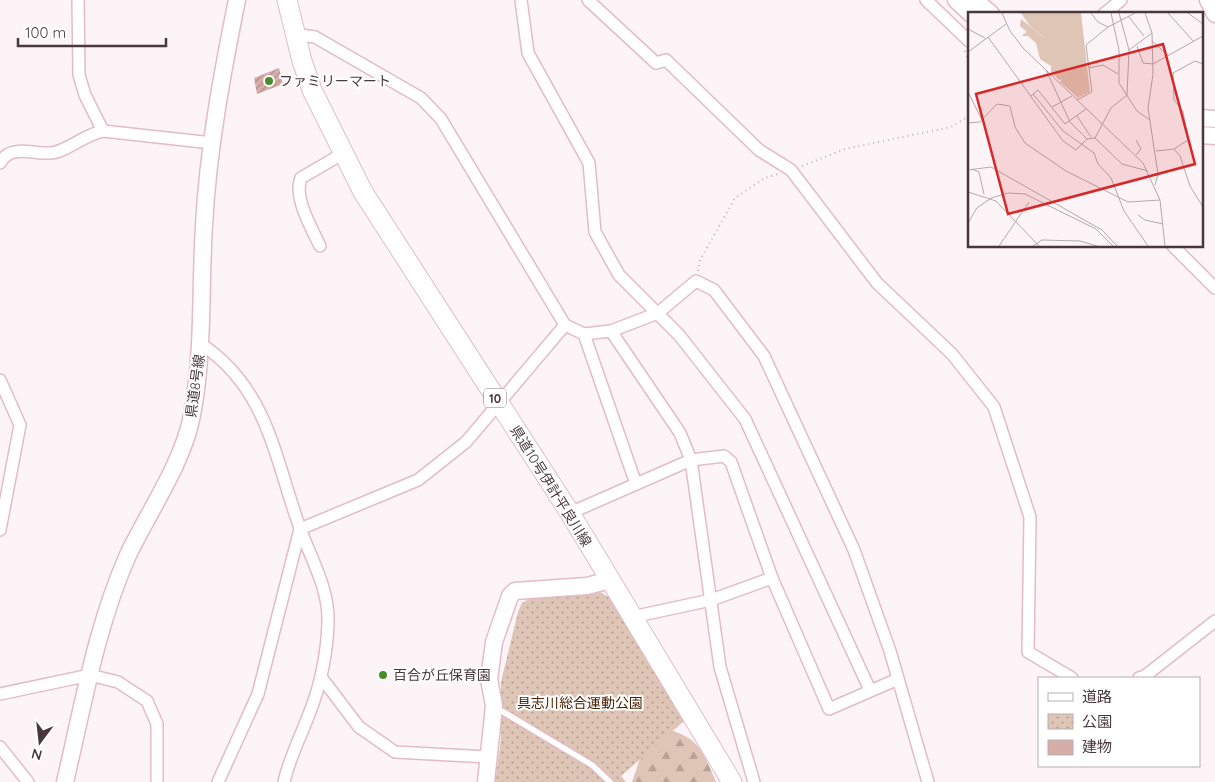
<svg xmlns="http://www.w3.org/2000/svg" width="1215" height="782" viewBox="0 0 1215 782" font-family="Quicksand,'Noto Sans JP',sans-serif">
	<defs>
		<pattern id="forest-firs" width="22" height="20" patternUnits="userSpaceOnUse" patternTransform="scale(1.25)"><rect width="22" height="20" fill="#dec5b6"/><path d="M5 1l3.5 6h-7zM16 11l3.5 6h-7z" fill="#b6a195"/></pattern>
		<pattern id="park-dots" width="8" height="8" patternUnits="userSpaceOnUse" patternTransform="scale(1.25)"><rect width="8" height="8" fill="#dec5b6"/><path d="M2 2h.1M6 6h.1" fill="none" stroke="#b6a195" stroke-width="1.8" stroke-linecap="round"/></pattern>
		<pattern id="building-hatch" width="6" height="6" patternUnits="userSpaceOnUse" patternTransform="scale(1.25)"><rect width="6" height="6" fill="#d7adaa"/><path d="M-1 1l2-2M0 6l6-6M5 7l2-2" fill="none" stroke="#b08e8c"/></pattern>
	</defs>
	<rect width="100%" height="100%" fill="#fcf4f7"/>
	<path fill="url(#forest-firs)" d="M661,727C699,738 701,747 716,782H632L645,744Z"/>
	<polygon fill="url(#park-dots)" points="600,592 610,598 684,721 621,776 626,782 495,782 501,740 501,682 518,612 522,603 531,598"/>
	<polygon fill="url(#building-hatch)" points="279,68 283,84 257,94 254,78"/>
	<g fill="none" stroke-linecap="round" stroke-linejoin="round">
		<g stroke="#e3bbc9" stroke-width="8">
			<polyline id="lane" points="495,707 592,765 610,782"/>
		</g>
		<g stroke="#e3bbc9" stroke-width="14">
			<g id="street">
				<polyline points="78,0 79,75 85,95 103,131"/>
				<polyline points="521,0 528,53 589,163 595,232 619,275 679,335 745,419 870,690"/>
				<polyline points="588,0 656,63 666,60 759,150 791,170 877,283 952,354 994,407 1030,517 1028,652 1072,678"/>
				<polyline points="926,0 969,41"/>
				<polyline points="1104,14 1121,0"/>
				<polyline points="294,34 315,37 421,98 441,119 565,325 584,334 611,331 658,313 696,281 714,290 764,356 854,550 890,651 928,782"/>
				<path d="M0,163C10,144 33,154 50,153C65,153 85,134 103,131L212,143"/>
				<path d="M320,246C312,229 293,197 301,178L342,154"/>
				<polyline points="1173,246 1215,288"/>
				<polyline points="611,331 680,433 691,460 720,667 754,782"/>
				<polyline points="584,334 636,484"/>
				<path d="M201,344C269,389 275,461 301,531C311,558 328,588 328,618C328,649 321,685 309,714C301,736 289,759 284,782"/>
				<polyline points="0,380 20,425 0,530"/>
				<polyline points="570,513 691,460 724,456 731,462 772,578 829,709 898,679"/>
				<polyline points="300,529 418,480 466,442 565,325"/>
				<polyline points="632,617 711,600 772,578"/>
				<polyline points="321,677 359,727 395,752 488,757"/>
				<polyline points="1139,678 1145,676 1215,621"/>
				<polyline points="0,694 90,675 118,682 147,701 157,724 157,782"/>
				<polyline points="0,747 28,782"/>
				<polyline points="218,782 258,694 300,529"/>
			</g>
		</g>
		<g stroke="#e3bbc9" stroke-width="19">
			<g id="secondary">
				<polyline points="956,0 971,14"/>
				<polyline points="975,0 991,14"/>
				<polyline points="1208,0 1215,14"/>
				<polyline points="1201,118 1215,119"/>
				<polyline points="1201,135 1215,136"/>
				<path d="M65,782C83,706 96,627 128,555C148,513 184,461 192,415C204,352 200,289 204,225C208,150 222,74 237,0"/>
				<polyline points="486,782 494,706 489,679 494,642 510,596 515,591 587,586 610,580"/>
			</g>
		</g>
		<g stroke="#e3bbc9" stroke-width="21">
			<polyline id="primary" points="287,0 302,61 312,90 363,192 570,513 732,782"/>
		</g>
		<g stroke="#beb3b7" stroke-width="2" stroke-dasharray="1 4" stroke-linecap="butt">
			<polyline points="965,51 969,63"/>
			<polyline points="802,166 845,149 951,127 969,116"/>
			<polyline points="698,271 700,260 735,198 765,178 778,174"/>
		</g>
		<use href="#lane" stroke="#fff" stroke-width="5.5"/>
		<use href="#street" stroke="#fff" stroke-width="11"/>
		<use href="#secondary" stroke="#fff" stroke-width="16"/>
		<use href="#primary" stroke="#fff" stroke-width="19"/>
	</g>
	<g fill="#498a2b" stroke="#fff" stroke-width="2">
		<circle cx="269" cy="81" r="5"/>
		<circle cx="383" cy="675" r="5"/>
	</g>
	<g text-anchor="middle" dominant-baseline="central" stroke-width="4" stroke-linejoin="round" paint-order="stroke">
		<rect fill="#fff" stroke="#7f7477" stroke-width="1" x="484" y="388.5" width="22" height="19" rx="4"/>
		<g font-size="12" font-weight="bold" fill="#48383d">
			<text x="495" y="398">10</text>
		</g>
		<g font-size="14" fill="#48383d" stroke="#fff" text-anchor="start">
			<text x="279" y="81">ファミリーマート</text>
			<text x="393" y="675">百合が丘保育園</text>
		</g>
		<g font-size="14" fill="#48383d" stroke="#fff">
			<text transform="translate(195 386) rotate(-82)">県道8号線</text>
			<text transform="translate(551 486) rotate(58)">県道10号伊計平良川線</text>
		</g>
		<g font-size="14" fill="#481f01" stroke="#fff">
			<text x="580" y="703">具志川総合運動公園</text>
		</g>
	</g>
	<g transform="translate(968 12)">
		<rect width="235" height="235" fill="#fcf4f7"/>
		<path d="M53,7L79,28L98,58L97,67L91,68L83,60V54L72,47L68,31L60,24H53L59,20L52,14Z" fill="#dec5b6"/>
		<path d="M53,1H113L122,80L110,86L92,70L99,59L86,47L77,26L62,14Z" fill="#dec5b6"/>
		<path fill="none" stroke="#b4a9ad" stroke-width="1" d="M34,1L42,19L55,36L175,151L192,188L197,234M123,1L130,10L140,15L167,1M143,1L151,38V71L169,99L182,108M151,1L161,38L159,83M177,1L184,21L185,62L180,96L190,162L187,173M200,1L226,30M220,1L235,12M161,5L176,24M0,17L17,26M20,25L95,129L108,138L119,127L127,126L154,152L180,159M184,29L201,44M169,34L175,51L185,52L235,24M161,38L184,21M0,40L38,12M121,56L135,53L150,62M78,58L102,110L119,127M0,80L14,108M65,82L95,119L126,141L130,152L143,166L156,199L180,234M63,84L70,78L97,112L118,97M109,88L124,80L118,33L140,15M84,95L104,84M109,104L123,125M0,111L12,110L29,92L42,94L47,115L57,131L98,159L160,190L192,188M127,126L143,96L159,83M168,128L173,137L168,143M206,137L212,144L222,174L235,195M188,139L206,137L220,128L215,99L206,88L205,61L227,49L235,52M4,157L11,160L16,182M0,158L23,155L134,218L149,234M0,180L28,189L71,234M170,203L177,208L195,212M0,211L9,196L23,186L40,181L57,182L128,217L145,234M31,234L61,190M65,234L74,228L112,229L129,234"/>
		<path fill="#d62828" fill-opacity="0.15" stroke="#d62828" stroke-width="2.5" d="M195,32L227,152L40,202L8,82Z"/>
		<rect width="235" height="235" fill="none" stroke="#48383d" stroke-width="2.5"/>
	</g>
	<rect x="1038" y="677" width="162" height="90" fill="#ffffff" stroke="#b6afb1"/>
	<rect x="1048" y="693" width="25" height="8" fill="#ffffff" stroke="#b6afb1"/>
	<text x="1082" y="702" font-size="15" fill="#48383d">道路</text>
	<rect x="1048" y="714" width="25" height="15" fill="url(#park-dots)" stroke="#b6afb1"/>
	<text x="1082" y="727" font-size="15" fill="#48383d">公園</text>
	<rect x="1048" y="740" width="25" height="15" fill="#d7adaa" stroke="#b6afb1"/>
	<text x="1082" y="752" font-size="15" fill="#48383d">建物</text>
	<g transform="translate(40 742) rotate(195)" stroke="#ffffff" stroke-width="4" paint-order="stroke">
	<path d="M0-4L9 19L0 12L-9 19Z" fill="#48383d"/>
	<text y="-8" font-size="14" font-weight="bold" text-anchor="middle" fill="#48383d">N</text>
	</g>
	<path d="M18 38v8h148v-8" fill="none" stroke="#48383d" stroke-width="2.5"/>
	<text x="25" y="38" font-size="15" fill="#48383d" stroke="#ffffff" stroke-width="4" paint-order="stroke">100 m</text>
</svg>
